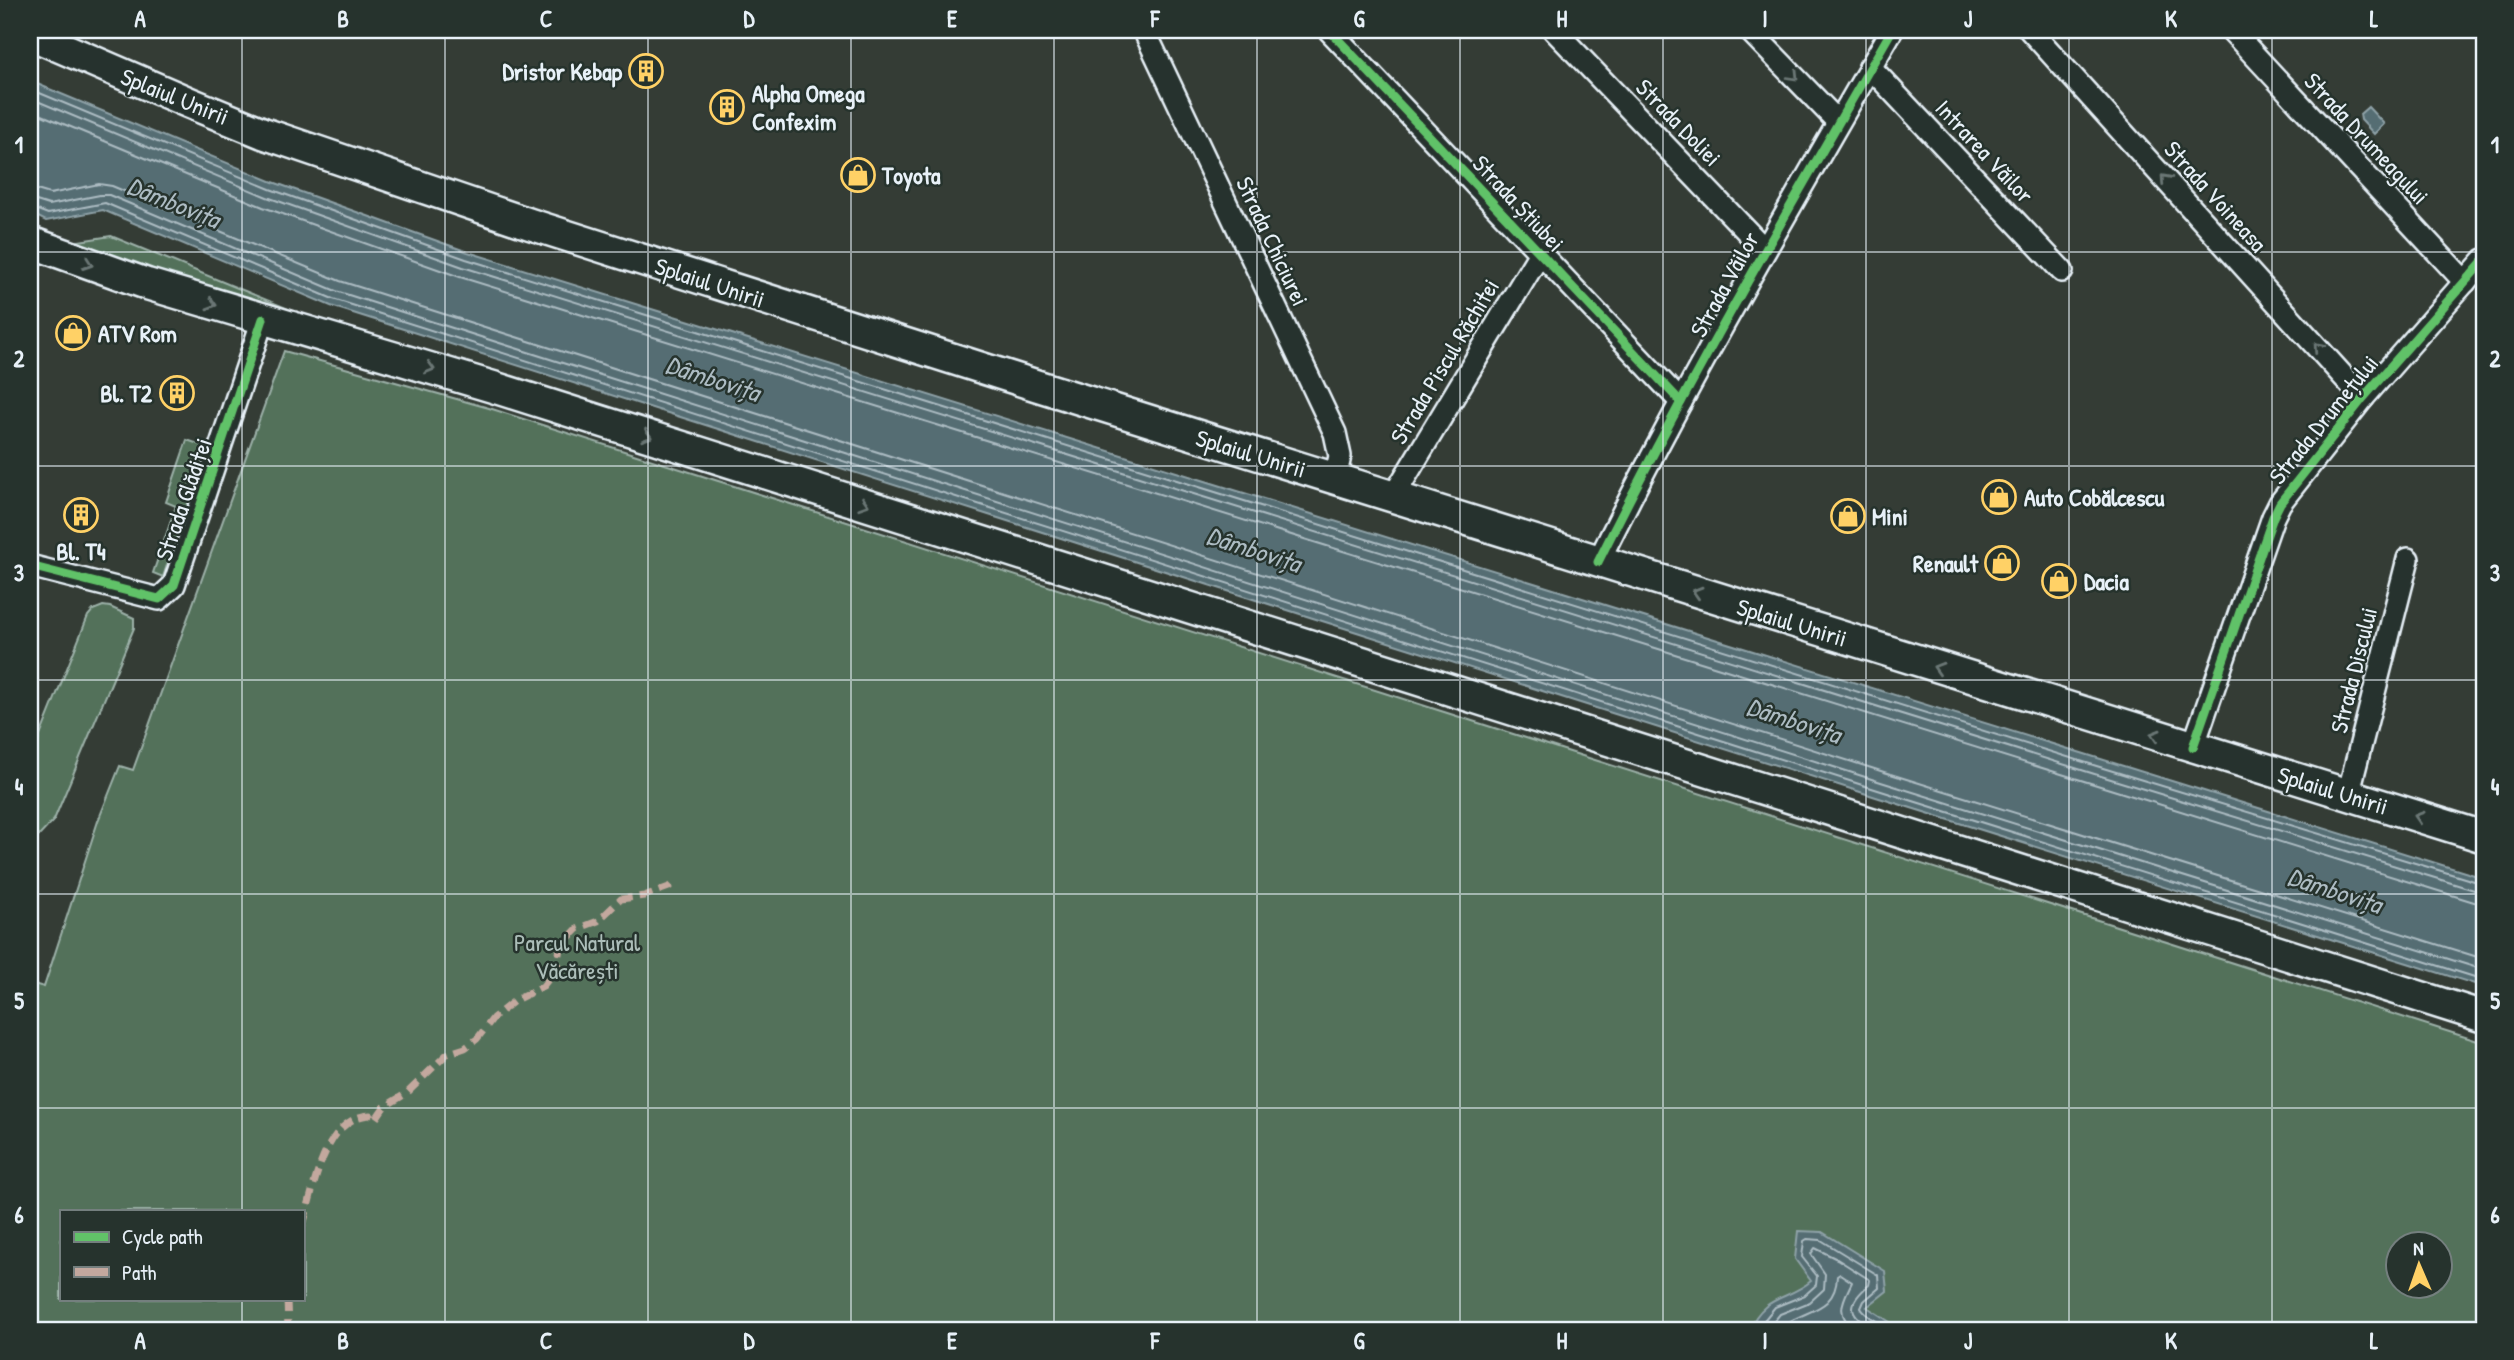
<svg xmlns="http://www.w3.org/2000/svg" width="2514" height="1360" viewBox="0 0 2514 1360" font-family="'Patrick Hand',sans-serif">
	<rect width="100%" height="100%" fill="#343c35"/>
	<filter id="ink" filterUnits="userSpaceOnUse"><feTurbulence type="fractalNoise" baseFrequency=".0143" numOctaves="2"/><feDisplacementMap in="SourceGraphic" scale="14" xChannelSelector="R" yChannelSelector="G"/><feConvolveMatrix kernelMatrix="1 2 1 2 8 2 1 2 1" color-interpolation-filters="sRGB"/></filter>
	<g filter="url(#ink)">
		<g fill="#52715a" stroke="#9db1a9" stroke-width="2" fill-rule="evenodd">
			<polygon points="111,236 313,319 40,247"/>
			<path d="M284,351L489,408L2484,1043V1330H30V983L44,987L98,821L120,766L133,770ZM61,1211H303V1299H61ZM2398,1244H2440V1286H2398Z"/>
			<polygon points="187,440 207,447 163,577 153,573 176,506 166,502"/>
			<polygon points="103,606 110,607 134,618 134,628 54,820 39,836 30,841 30,761 88,616 93,610"/>
		</g>
		<g fill="#546d73" stroke="#8fa2a8" stroke-width="2">
			<polygon points="30,81 273,182 468,252 2484,878 2484,987 1876,797 331,306 103,210 46,221 30,213"/>
			<polygon points="2368,107 2384,124 2374,134 2361,120 2360,114"/>
			<path d="M1798,1231L1822,1232L1885,1271L1887,1291L1867,1307L1890,1322L1892,1330H1749C1764,1294 1787,1301 1811,1281L1795,1259Z"/>
		</g>
		<g fill="none" stroke-linecap="round" stroke-linejoin="round">
			<g stroke="#adbcc3" stroke-width="2">
				<polyline points="30,89 270,189 466,259 2103,768 2484,884"/>
				<polyline points="30,98 267,197 463,267 2101,776 2484,893"/>
				<polyline points="30,110 263,207 460,277 2474,902 2484,903"/>
				<polyline points="30,188 50,194 99,184 112,186 340,281 1884,772 2484,959"/>
				<polyline points="30,199 49,205 100,195 109,195 336,291 1881,782 2484,970"/>
				<polyline points="30,207 48,214 105,203 333,299 1878,790 2484,980"/>
				<path d="M1756,1330L1775,1307L1805,1295L1816,1285L1817,1276L1802,1257L1804,1241L1807,1239L1821,1240L1878,1275L1879,1288L1864,1301L1861,1308C1866,1318 1881,1320 1885,1330"/>
				<path d="M1767,1330L1780,1314L1810,1302L1824,1289L1825,1274L1811,1254L1815,1248L1837,1259L1870,1280L1869,1285C1845,1305 1849,1314 1874,1330"/>
				<path d="M1780,1330C1798,1308 1836,1316 1837,1276L1840,1274L1852,1282C1843,1301 1834,1313 1855,1330"/>
			</g>
			<g stroke="#e8f1f8" stroke-width="26">
				<g id="street">
					<polyline points="1144,30 1335,433 1340,456 1335,479"/>
					<polyline points="1329,30 1681,402"/>
					<polyline points="1554,30 1765,250"/>
					<polyline points="1749,30 1838,122"/>
					<polyline points="2030,30 2363,398"/>
					<polyline points="2231,30 2465,282"/>
					<polyline points="1870,67 2062,271"/>
					<polyline points="1393,497 1540,253"/>
					<path d="M1598,562C1688,380 1791,205 1892,30"/>
					<polyline points="30,566 159,599 174,585 263,319"/>
					<polyline points="2193,747 2273,517 2280,503 2363,398 2484,260"/>
					<polyline points="2348,795 2408,559"/>
				</g>
			</g>
			<g stroke="#e8f1f8" stroke-width="35">
				<g id="secondary">
					<polyline points="30,34 190,103 263,133 530,224 1035,385 2484,837"/>
					<polyline points="30,242 147,284 493,387 2484,1017"/>
				</g>
			</g>
			<use href="#street" stroke="#26332d" stroke-width="21"/>
			<use href="#secondary" stroke="#26332d" stroke-width="30"/>
			<g stroke="#c3a89e" stroke-width="7" stroke-dasharray="14 7" stroke-linecap="butt">
				<path d="M303,1225C314,1189 323,1118 370,1115L375,1120L384,1107L407,1093L447,1054L465,1048L477,1039L493,1018L514,1001L543,986L557,968L560,947L577,929L598,921L621,899L644,896L669,887L674,882"/>
				<polyline points="287,1299 288,1330"/>
			</g>
			<g stroke="#26332d" stroke-width="13">
				<g id="cycleway">
					<polyline points="1329,30 1681,402"/>
					<path d="M1598,562C1688,380 1791,205 1892,30"/>
					<polyline points="30,566 159,599 174,585 263,319"/>
					<polyline points="2193,747 2273,517 2280,503 2363,398 2484,260"/>
				</g>
			</g>
			<use href="#cycleway" stroke="#61c268" stroke-width="9"/>
		</g>
		<defs><path id="oneway-chevron" d="M-2-3.5L2.5 0L-2 3.5" fill="none" stroke-width="1.6" stroke-linecap="round" stroke-linejoin="round" transform="scale(1.75)"/></defs>
		<g stroke="#6a7674">
			<use href="#oneway-chevron" transform="translate(1794 76) rotate(46)"/>
			<use href="#oneway-chevron" transform="translate(2165 179) rotate(-132)"/>
			<use href="#oneway-chevron" transform="translate(88 264) rotate(19)"/>
			<use href="#oneway-chevron" transform="translate(212 304) rotate(17)"/>
			<use href="#oneway-chevron" transform="translate(2318 347) rotate(-132)"/>
			<use href="#oneway-chevron" transform="translate(430 368) rotate(16)"/>
			<use href="#oneway-chevron" transform="translate(647 436) rotate(18)"/>
			<use href="#oneway-chevron" transform="translate(864 504) rotate(18)"/>
			<use href="#oneway-chevron" transform="translate(1697 592) rotate(-163)"/>
			<use href="#oneway-chevron" transform="translate(1938 668) rotate(-163)"/>
			<use href="#oneway-chevron" transform="translate(2155 735) rotate(-163)"/>
			<use href="#oneway-chevron" transform="translate(2419 817) rotate(-163)"/>
		</g>
	</g>
	<path fill="none" stroke="#e8f1f8" stroke-width="2" stroke-opacity="0.55" d="M242,30V1211M445,30V1330M648,30V1330M851,30V1330M1054,30V1330M1257,30V1330M1460,30V1330M1663,30V1330M1866,30V1330M2069,30V1330M2272,30V1330M30,252H2484M30,466H2484M30,680H2484M30,894H2484M30,1108H2484M242,1299V1330"/>
	<defs>
		<g id="building-ring" transform="scale(1.75)"><circle r="9.5" fill="#26332d" stroke="#ffd166" stroke-width="1.5"/><path d="M-4-6H4V6H1V3H-1V6H-4ZM-2.5-4.3h1.7v1.8h-1.7ZM.8-4.3h1.7v1.8H.8ZM-2.5-1h1.7V.8h-1.7ZM.8-1h1.7V.8H.8Z" fill="#ffd166"/></g>
		<g id="shop-ring" transform="scale(1.75)"><circle r="9.5" fill="#26332d" stroke="#ffd166" stroke-width="1.5"/><path d="M-5-2.5h2.3a2.7 3.5 0 0 1 5.4 0H5L5.5 6h-11ZM-1.5-2.5h3a1.5 2.3 0 0 0-3 0Z" fill="#ffd166"/></g>
	</defs>
	<g fill-rule="evenodd">
		<use href="#building-ring" x="646" y="71"/>
		<use href="#building-ring" x="727" y="107"/>
		<use href="#shop-ring" x="858" y="175"/>
		<use href="#shop-ring" x="73" y="333"/>
		<use href="#building-ring" x="177" y="393"/>
		<use href="#shop-ring" x="1999" y="497"/>
		<use href="#building-ring" x="81" y="515"/>
		<use href="#shop-ring" x="1848" y="516"/>
		<use href="#shop-ring" x="2002" y="563"/>
		<use href="#shop-ring" x="2059" y="581"/>
	</g>
	<g text-anchor="middle" dominant-baseline="central" stroke-width="5" stroke-linejoin="round" paint-order="stroke">
		<g font-size="24" font-weight="bold" fill="#e8f1f8" stroke="#26332d" text-anchor="start">
			<text x="622" y="71" text-anchor="end">Dristor Kebap</text>
			<text x="752" y="93">Alpha Omega<tspan x="752" dy="28">Confexim</tspan></text>
			<text x="882" y="175">Toyota</text>
			<text x="98" y="333">ATV Rom</text>
			<text x="152" y="393" text-anchor="end">Bl. T2</text>
			<text x="2024" y="497">Auto Cobălcescu</text>
			<text x="1872" y="516">Mini</text>
			<text x="81" y="551" text-anchor="middle">Bl. T4</text>
			<text x="1978" y="563" text-anchor="end">Renault</text>
			<text x="2084" y="581">Dacia</text>
		</g>
		<g font-size="24" fill="#e8f1f8" stroke="#26332d">
			<text transform="translate(175 96) rotate(22)">Splaiul Unirii</text>
			<text transform="translate(1679 122) rotate(46)">Strada Doliei</text>
			<text transform="translate(2367 138) rotate(47)">Strada Drumeagului</text>
			<text transform="translate(1985 151) rotate(47)">Intrarea Văilor</text>
			<text transform="translate(2216 196) rotate(48)">Strada Voineasa</text>
			<text transform="translate(1519 203) rotate(47)">Strada Știubei</text>
			<text transform="translate(1273 241) rotate(65)">Strada Chiciurei</text>
			<text transform="translate(710 282) rotate(18)">Splaiul Unirii</text>
			<text transform="translate(1724 284) rotate(-61)">Strada Văilor</text>
			<text transform="translate(1444 361) rotate(-59)">Strada Piscul Răchitei</text>
			<text transform="translate(2323 419) rotate(-51)">Strada Drumețului</text>
			<text transform="translate(1251 453) rotate(17)">Splaiul Unirii</text>
			<text transform="translate(183 499) rotate(-71)">Strada Glădiței</text>
			<text transform="translate(1792 622) rotate(17)">Splaiul Unirii</text>
			<text transform="translate(2353 670) rotate(-76)">Strada Discului</text>
			<text transform="translate(2333 790) rotate(17)">Splaiul Unirii</text>
		</g>
		<g font-size="24" fill="#acbeb9" stroke="#26332d">
			<text x="577" y="942">Parcul Natural<tspan x="577" dy="28">Văcărești</tspan></text>
		</g>
		<g font-size="26" font-style="italic" fill="#adbcc3" stroke="#26332d">
			<text transform="translate(174 202) rotate(22)">Dâmbovița</text>
			<text transform="translate(713 378) rotate(18)">Dâmbovița</text>
			<text transform="translate(1254 549) rotate(18)">Dâmbovița</text>
			<text transform="translate(1794 720) rotate(18)">Dâmbovița</text>
			<text transform="translate(2335 890) rotate(18)">Dâmbovița</text>
		</g>
	</g>
	<rect width="2514" height="1360" fill="none" stroke="#26332d" stroke-width="77"/>
	<rect x="60" y="1210" width="245" height="91" fill="#26332d" stroke="#747f7e" stroke-width="2"/>
	<rect x="74" y="1232" width="35" height="10" fill="#61c268" stroke="#747f7e" stroke-width="2"/>
	<text x="122" y="1244" font-size="21" fill="#e8f1f8">Cycle path</text>
	<rect x="74" y="1267" width="35" height="10" fill="#c3a89e" stroke="#747f7e" stroke-width="2"/>
	<text x="122" y="1280" font-size="21" fill="#e8f1f8">Path</text>
	<g transform="translate(2419 1265) rotate(358)"><circle r="33" fill="#26332d" stroke="#747f7e" stroke-width="2"/>
	<path d="M0-5L12 26L0 18L-12 26Z" fill="#ffd166"/>
	<text y="-10" font-size="19" font-weight="bold" text-anchor="middle" fill="#e8f1f8">N</text>
	</g>
	<rect x="38" y="38" width="2438" height="1284" fill="none" stroke="#e8f1f8" stroke-width="2.5"/>
	<g font-size="23" text-anchor="middle" font-weight="bold" fill="#e8f1f8">
		<text x="140" y="27">A</text>
		<text x="343" y="27">B</text>
		<text x="546" y="27">C</text>
		<text x="749" y="27">D</text>
		<text x="952" y="27">E</text>
		<text x="1155" y="27">F</text>
		<text x="1359" y="27">G</text>
		<text x="1562" y="27">H</text>
		<text x="1765" y="27">I</text>
		<text x="1968" y="27">J</text>
		<text x="2171" y="27">K</text>
		<text x="2374" y="27">L</text>
		<text x="19" y="153">1</text>
		<text x="2495" y="153">1</text>
		<text x="19" y="367">2</text>
		<text x="2495" y="367">2</text>
		<text x="19" y="581">3</text>
		<text x="2495" y="581">3</text>
		<text x="19" y="795">4</text>
		<text x="2495" y="795">4</text>
		<text x="19" y="1009">5</text>
		<text x="2495" y="1009">5</text>
		<text x="19" y="1223">6</text>
		<text x="2495" y="1223">6</text>
		<text x="140" y="1349">A</text>
		<text x="343" y="1349">B</text>
		<text x="546" y="1349">C</text>
		<text x="749" y="1349">D</text>
		<text x="952" y="1349">E</text>
		<text x="1155" y="1349">F</text>
		<text x="1359" y="1349">G</text>
		<text x="1562" y="1349">H</text>
		<text x="1765" y="1349">I</text>
		<text x="1968" y="1349">J</text>
		<text x="2171" y="1349">K</text>
		<text x="2374" y="1349">L</text>
	</g>
</svg>
